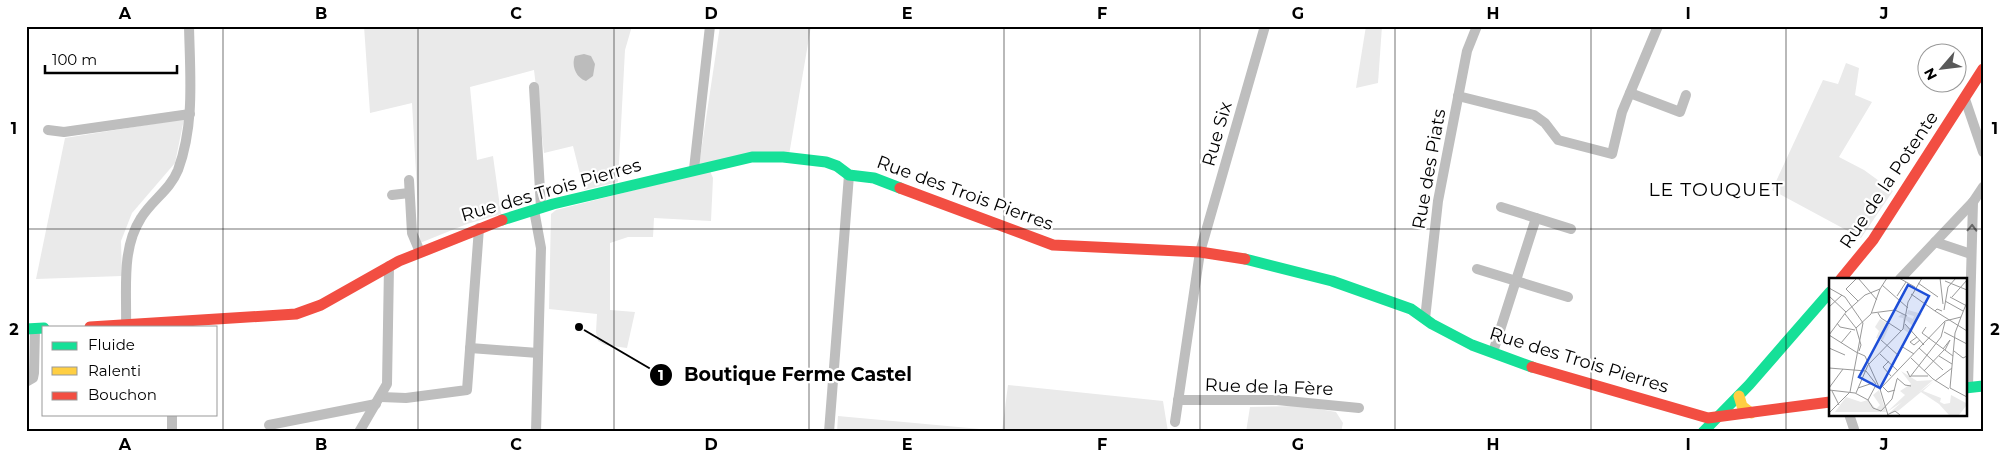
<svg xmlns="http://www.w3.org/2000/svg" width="2009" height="458" viewBox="0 0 2009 458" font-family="Montserrat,sans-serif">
	<rect width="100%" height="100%" fill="#fff"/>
	<g fill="#eaeaea">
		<polygon points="364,26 632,26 625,50 618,182 584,190 573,146 544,153 534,70 470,87 477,160 493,156 501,214 467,224 420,243 412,103 370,113"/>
		<polygon points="720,26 811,26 789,155 699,165"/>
		<polygon points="1366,26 1382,26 1378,83 1356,88"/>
		<polygon points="1846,63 1859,68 1855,95 1872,102 1839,157 1864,170 1893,191 1861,238 1772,190 1823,80 1838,84"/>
		<polygon points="184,119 175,163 132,213 121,241 122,276 36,279 65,138"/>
		<polygon points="710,171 713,178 711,221 654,218 653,237 628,237 610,243 610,310 635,312 627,348 605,345 598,341 596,332 597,314 549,309 551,214 556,210"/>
		<polygon points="1008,385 1163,401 1168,432 837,432 838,416 1002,431"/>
		<polygon points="1302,406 1336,412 1343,423 1341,432 1246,432 1250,407"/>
	</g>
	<path fill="#bcbcbc" d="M584,54L591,56L595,64L593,76L586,81C576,78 571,65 575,56Z"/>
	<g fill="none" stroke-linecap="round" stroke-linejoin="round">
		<g stroke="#bebebe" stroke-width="10">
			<polyline points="534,87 541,208"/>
			<polyline points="1630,93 1680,112 1686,95"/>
			<polyline points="1458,96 1534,115 1545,123 1558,140 1612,154 1622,112 1658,26"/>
			<polyline points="1965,99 1983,152"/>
			<polyline points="48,130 64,132 190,114"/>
			<polyline points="694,169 710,26"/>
			<polyline points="409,180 412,233 420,252"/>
			<polyline points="392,195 409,193"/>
			<polyline points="1501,207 1571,229"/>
			<polyline points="534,210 541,248 536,432"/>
			<polyline points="1935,242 1971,254"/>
			<polyline points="1477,269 1568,297"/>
			<polyline points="1900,279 1973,202 1983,187"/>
			<polyline points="1425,319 1438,201 1467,51 1477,26"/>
			<path d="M126,326C127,290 121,249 141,218C152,200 170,190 178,170C195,124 190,74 189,26"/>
			<polyline points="470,348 538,353"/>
			<polyline points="1493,352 1536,218"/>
			<polyline points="26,382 33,378 34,373 35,329"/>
			<polyline points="1968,387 1973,202"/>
			<polyline points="381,397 406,398 467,390 479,228"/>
			<polyline points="1178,400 1277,400 1359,408"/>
			<polyline points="172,414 172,432"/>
			<polyline points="1849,414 1855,432"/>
			<polyline points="1175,422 1200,252 1265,26"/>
			<polyline points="269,425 376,404"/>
			<polyline points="359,432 387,384 389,266"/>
			<polyline points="829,432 849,175"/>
		</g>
		<g stroke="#16e098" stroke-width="11">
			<polyline points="502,220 553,204 752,157 783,157 826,162 837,166 849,175 874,178 900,188"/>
			<polyline points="1245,259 1332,281 1411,309 1432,324 1472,345 1532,367"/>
			<polyline points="26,329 44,328"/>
			<polyline points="1965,388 1983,386"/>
			<polyline points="1703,432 1749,385 1830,292"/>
		</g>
		<polyline stroke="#ffcf43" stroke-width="11" points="1739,396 1742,406 1751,413"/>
		<g stroke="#f24e42" stroke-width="11">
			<polyline points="900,188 1053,245 1200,252 1245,259"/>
			<polyline points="1841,279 1873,240 1983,69"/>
			<polyline points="90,327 296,314 321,305 399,261 502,220"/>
			<polyline points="1532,367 1708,418 1830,402"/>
		</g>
	</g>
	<defs><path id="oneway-chevron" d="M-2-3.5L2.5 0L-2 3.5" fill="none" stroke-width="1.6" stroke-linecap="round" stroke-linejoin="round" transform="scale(1.25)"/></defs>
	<use stroke="#686868" href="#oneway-chevron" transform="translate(1972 228) rotate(-88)"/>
	<path fill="none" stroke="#000" stroke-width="1" stroke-opacity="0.55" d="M223,26V432M418,26V432M614,26V432M809,26V432M1004,26V432M1200,26V432M1395,26V432M1591,26V432M1786,26V432M26,229H1983"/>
	<g text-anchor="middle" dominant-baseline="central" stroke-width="4.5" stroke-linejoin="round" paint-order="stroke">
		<g font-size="18" fill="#000" stroke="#fff">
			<text transform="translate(1217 134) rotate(-74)">Rue Six</text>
			<text transform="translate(1429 169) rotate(-80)">Rue des Piats</text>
			<text transform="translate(1889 180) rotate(-56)">Rue de la Potente</text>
			<text transform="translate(551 190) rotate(-16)">Rue des Trois Pierres</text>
			<text transform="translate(965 193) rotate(20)">Rue des Trois Pierres</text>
			<text transform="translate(1579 360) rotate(17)">Rue des Trois Pierres</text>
			<text transform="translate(1269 387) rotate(2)">Rue de la Fère</text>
		</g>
		<g font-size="19" letter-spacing="1" fill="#000" stroke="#fff">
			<text x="1716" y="189">LE TOUQUET</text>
		</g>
	</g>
	<g transform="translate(1829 278)">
		<rect width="138" height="138" fill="#fff"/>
		<path d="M79,32L93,36L84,48L77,42L75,46L84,53L81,56L74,51V40L69,39L73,36L84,41L85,38L78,36ZM51,41L61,47L54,62L47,60L50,53L46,49ZM72,93L88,103L104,102L89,115L105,103L94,113L112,120L111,124L115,126L121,125L122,117L137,125V128L130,137H120L110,126L92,114L69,133L59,136L73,124L58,134L76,117L71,113L82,106ZM50,112L57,134H6L17,119L32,124L39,122L47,131L51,127L44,117Z" fill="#eaeaea"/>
		<path fill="none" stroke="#999" stroke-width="1" d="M28,0L17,11L29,23M29,0L48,22M70,0L86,9M111,0L114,26M116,3L138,12M89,5L109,19M53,7L79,30M0,10L16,19L34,45L21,114L0,135M82,16L106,33M0,18L17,34M68,18L77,4M121,19L136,27M123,19L138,2M70,22L80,7M116,23L134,33M0,29L13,17M115,32L119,9L127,0M113,33L108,31L106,33L138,53M43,35L66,32L78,38M49,35L52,40L72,53M16,36L27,50L32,67L30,73M116,43L132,39L138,24M8,45L11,49L26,52M76,46L95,67M97,49L93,55L124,78M27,50L42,36L51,11M115,54L138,66M0,57L17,34L36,17L51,11L58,0M0,57L27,74M88,59L81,64L85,67L91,62M52,62L70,78M12,65L22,53M72,68L85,76M0,70L16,77M90,70L114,92M114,71L121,62L116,72M125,73L134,80L138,78M27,74L36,78L50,109M51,76L69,93M110,78L123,86M82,80L104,101L120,111M60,83L54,89L62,98M0,90L37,93M37,93L47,106M78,93L81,99L112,59L116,44M95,93L115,72M82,98H99M68,100L76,107L82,108M106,103L123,90M53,108L59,114L66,112M0,110L14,91M29,110L44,105M121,110L126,55L132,39M121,110L138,119M51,111L116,43M51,111L59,137M0,112L26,115L39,122M3,113L10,127M27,115L39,87L74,51L79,24L93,0M39,122L44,130L52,133L63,121L68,101M39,122L47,107M58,137L66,133L71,137"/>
		<path fill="#1d4ed8" fill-opacity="0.15" stroke="#1d4ed8" stroke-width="2.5" d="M79,7L100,18L51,110L30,99Z"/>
		<rect width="138" height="138" fill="none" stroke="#000" stroke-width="2.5"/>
	</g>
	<path fill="none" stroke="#000" stroke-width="2" d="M579 327L661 375"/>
	<g fill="#000" stroke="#fff" stroke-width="2">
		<circle cx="579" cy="327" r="5"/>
		<circle cx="661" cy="375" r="12"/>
	</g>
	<g font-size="15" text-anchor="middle" font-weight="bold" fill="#fff">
		<text x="661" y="380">1</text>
	</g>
	<g font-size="19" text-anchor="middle" font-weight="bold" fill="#000" stroke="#fff" stroke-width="4.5" stroke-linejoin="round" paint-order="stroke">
		<text x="798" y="381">Boutique Ferme Castel</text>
	</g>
	<rect width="2009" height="458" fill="none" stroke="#ffffff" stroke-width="55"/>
	<rect x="42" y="326" width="175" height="90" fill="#ffffff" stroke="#999999"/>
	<rect x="52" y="342" width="25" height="8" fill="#16e098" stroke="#999999"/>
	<text x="88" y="350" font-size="15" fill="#000000">Fluide</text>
	<rect x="52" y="367" width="25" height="8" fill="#ffcf43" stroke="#999999"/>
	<text x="88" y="376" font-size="15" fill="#000000">Ralenti</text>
	<rect x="52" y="392" width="25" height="8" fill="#f24e42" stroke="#999999"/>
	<text x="88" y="400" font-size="15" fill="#000000">Bouchon</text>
	<g transform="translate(1942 68) rotate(242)"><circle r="24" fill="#ffffff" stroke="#999999"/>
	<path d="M0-4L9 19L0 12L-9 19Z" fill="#595959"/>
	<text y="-8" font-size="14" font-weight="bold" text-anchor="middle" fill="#000000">N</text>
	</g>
	<path d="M45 65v8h132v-8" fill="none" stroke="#000000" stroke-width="2.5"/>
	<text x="52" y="65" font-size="15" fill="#000000" stroke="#ffffff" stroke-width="4" paint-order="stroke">100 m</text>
	<rect x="28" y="28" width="1954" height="402" fill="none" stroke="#000" stroke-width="2"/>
	<g font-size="16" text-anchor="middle" font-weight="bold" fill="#000">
		<text x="125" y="19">A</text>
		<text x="321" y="19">B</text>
		<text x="516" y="19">C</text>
		<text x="711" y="19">D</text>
		<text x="907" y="19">E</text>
		<text x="1102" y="19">F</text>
		<text x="1298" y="19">G</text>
		<text x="1493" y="19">H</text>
		<text x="1688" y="19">I</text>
		<text x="1884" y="19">J</text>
		<text x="14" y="134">1</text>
		<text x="1995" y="134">1</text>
		<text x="14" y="335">2</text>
		<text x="1995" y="335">2</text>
		<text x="125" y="450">A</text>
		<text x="321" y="450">B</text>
		<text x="516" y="450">C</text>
		<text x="711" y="450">D</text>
		<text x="907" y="450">E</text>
		<text x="1102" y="450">F</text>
		<text x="1298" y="450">G</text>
		<text x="1493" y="450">H</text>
		<text x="1688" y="450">I</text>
		<text x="1884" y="450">J</text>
	</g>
</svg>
